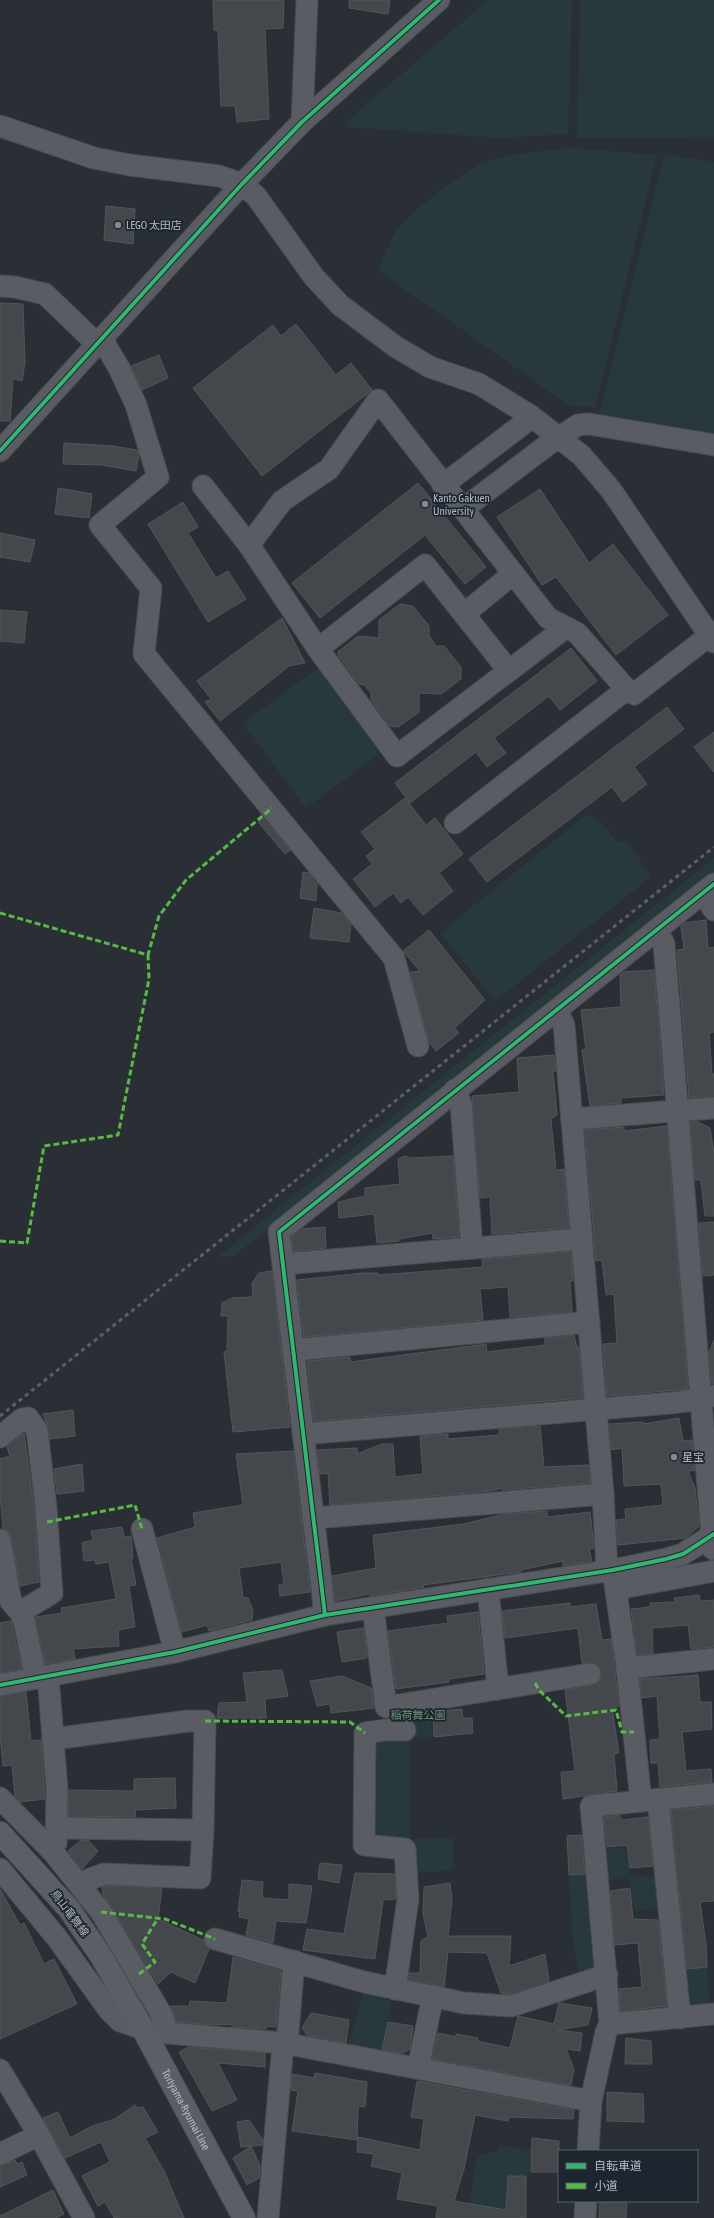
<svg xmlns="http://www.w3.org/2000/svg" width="714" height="2218" viewBox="0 0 714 2218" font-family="'Asap Condensed','Noto Sans JP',sans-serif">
	<rect width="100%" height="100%" fill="#2a2f35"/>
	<g fill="#28393b">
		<polygon points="488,0 572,0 568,134 500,138 345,127 356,113"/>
		<polygon points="580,0 714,0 714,137 577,138"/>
		<path d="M572,148L657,155L595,407L570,406L379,271C383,256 392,236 402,224C416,208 459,175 479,165C502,153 546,151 572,148Z"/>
		<polygon points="665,154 714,162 714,434 599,416"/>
		<polygon points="321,666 384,750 306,808 243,723"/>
		<polygon points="587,814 601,821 616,841 629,843 651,877 495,1001 440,933"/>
		<polygon points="714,858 714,876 234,1256 217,1257"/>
		<polygon points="430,1700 432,1737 410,1737 410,1838 379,1839 373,1834 369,1746 388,1725 386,1707"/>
		<polygon points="453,1838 453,1870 415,1873 414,1839"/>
		<polygon points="626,1847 631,1877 659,1875 662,1908 634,1911 629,1878 600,1882 598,1850"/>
		<polygon points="569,1875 590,1875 600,1969 579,1977 573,1939"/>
		<polygon points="707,1967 710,2008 689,2010 677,1969"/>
		<polygon points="366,1984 389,1989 386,1999 392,2001 381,2056 347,2048"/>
		<polygon points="499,2145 531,2150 530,2175 508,2176 506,2210 470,2204 475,2167 478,2156 498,2151"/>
	</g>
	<g fill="#44484d" stroke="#51565d">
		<polygon points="213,0 284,0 283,28 265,29 269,119 237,122 235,106 221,106 218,30 214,30"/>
		<polygon points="349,0 390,0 388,14 349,8"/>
		<polygon points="106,206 135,209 133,244 104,240"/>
		<polygon points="0,303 23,304 25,362 22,381 13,379 10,421 0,421"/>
		<polygon points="296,324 336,375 351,363 372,390 262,476 193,388 273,325 281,336"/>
		<polygon points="159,355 168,378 142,390 131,366"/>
		<polygon points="64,443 113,446 137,450 139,455 136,471 102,465 63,464"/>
		<polygon points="418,483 486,567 465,584 425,535 320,618 292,583"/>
		<polygon points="58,488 92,494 89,518 55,514"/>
		<polygon points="540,489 589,563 613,544 668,615 616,655 556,577 542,585 497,517"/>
		<polygon points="183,502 198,527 188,533 216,578 228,571 246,599 208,622 148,524"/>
		<polygon points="0,533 35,540 30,562 0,557"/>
		<polygon points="400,604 413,606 429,626 429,635 436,646 444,646 461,667 461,679 441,694 419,693 419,712 398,727 390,726 371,700 371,693 364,685 359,684 338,655 338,652 358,636 379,638 379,620"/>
		<polygon points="0,610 27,612 24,643 0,641"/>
		<polygon points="282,618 305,663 289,666 220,721 205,702 211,699 197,681"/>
		<polygon points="571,648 597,681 560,710 549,696 494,738 506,753 487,767 476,752 410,803 395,783"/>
		<polygon points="667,707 684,729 634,767 647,784 623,802 612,787 487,882 469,859"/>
		<polygon points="714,732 714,772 694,747"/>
		<polygon points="405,798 426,825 435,818 463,854 439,873 453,891 423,915 408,897 401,903 393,893 375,907 353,879 372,864 366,856 375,849 361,832"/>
		<polygon points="263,818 290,850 285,854 258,822"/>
		<polygon points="303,872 309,873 317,884 316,901 300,898"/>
		<polygon points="314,908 341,913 351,924 349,942 310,938"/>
		<polygon points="706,920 708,948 714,947 714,1032 709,1033 712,1074 714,1074 714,1096 689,1098 677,950 684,949 681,926 684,923"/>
		<polygon points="429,930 485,1000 455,1028 459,1033 436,1051 429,1042 410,972 420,971 403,951"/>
		<polygon points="654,970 664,1095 621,1098 621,1103 590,1106 582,1050 586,1050 581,1010 621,1007 620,975 624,972"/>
		<polygon points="554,1055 556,1071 553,1071 557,1115 551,1119 556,1170 564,1169 569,1228 492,1234 490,1197 480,1198 472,1096 519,1092 517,1058"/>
		<polygon points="696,1121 710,1128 714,1154 714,1216 705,1216 701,1180 695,1180 690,1122"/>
		<polygon points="667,1126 688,1389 607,1396 603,1344 617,1343 614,1294 606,1295 602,1260 596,1261 585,1130 624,1127 624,1131"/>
		<polygon points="405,1156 411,1158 453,1156 459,1237 433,1239 432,1233 399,1239 399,1241 377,1243 374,1214 339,1218 338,1202 365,1196 365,1188 400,1184 398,1159"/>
		<polygon points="714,1222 714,1275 703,1276 699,1223"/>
		<polygon points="325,1227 326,1248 293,1251 292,1237 302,1229"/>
		<polygon points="571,1252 573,1281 570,1281 572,1312 510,1317 508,1287 480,1289 483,1320 304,1337 297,1280 363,1273 378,1273 378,1275 483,1267 482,1259"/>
		<polygon points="272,1271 290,1427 233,1432 224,1352 227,1351 228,1316 221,1316 222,1303 232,1298 253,1297 252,1283 259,1273"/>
		<polygon points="574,1335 577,1347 579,1347 583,1398 314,1421 307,1361 350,1357 350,1362 486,1344 487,1352 545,1345 545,1338"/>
		<polygon points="714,1340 714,1384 712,1384 709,1352"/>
		<polygon points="73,1410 75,1436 50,1439 49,1428 43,1414"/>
		<polygon points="679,1418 683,1441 692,1440 695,1470 688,1471 695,1488 699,1526 686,1538 618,1545 616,1520 626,1519 625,1509 663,1505 661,1484 624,1486 622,1448 611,1450 609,1424 643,1422 643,1424"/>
		<polygon points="540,1426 544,1467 589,1465 590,1483 502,1490 502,1488 490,1491 330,1505 328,1473 320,1474 317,1450 357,1448 357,1454 382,1444 393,1444 395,1477 423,1474 420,1436 448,1434 448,1439 499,1435 499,1429"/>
		<polygon points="24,1433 34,1508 39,1582 20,1586 12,1538 9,1532 3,1529 0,1495 0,1459 10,1456 7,1447"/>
		<polygon points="293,1451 310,1592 280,1596 279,1585 284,1584 281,1562 239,1568 243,1597 248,1598 253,1610 252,1620 209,1631 207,1625 182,1632 157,1538 195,1527 193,1513 243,1505 236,1454"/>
		<polygon points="82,1464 84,1491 57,1494 54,1469"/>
		<polygon points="547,1511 547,1517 590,1512 594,1548 589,1549 592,1561 563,1566 563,1561 521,1570 521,1572 423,1585 424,1587 370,1596 369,1594 335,1601 332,1576 376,1568 373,1535 464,1524 504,1514"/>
		<polygon points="122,1527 124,1537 131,1536 133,1558 131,1559 136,1585 129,1586 135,1627 118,1630 119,1646 73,1649 75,1659 45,1664 35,1617 62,1613 61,1608 116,1599 109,1562 96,1564 95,1560 84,1561 82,1543 93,1540 91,1531"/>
		<polygon points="699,1595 700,1601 714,1600 714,1647 691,1649 688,1625 652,1628 653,1653 637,1655 631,1609 650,1607 650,1603 675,1602 674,1598"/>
		<polygon points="570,1603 570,1607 596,1604 602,1640 611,1639 619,1706 612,1708 619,1753 614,1754 617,1791 563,1799 561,1772 575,1771 565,1690 597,1684 601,1678 602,1672 595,1663 582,1663 578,1628 505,1638 502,1611"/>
		<polygon points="478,1612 484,1674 449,1679 449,1682 396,1689 388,1631 448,1623 447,1616"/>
		<polygon points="11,1621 22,1669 0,1673 0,1623"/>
		<polygon points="364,1628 367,1658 342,1662 337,1632"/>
		<polygon points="282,1670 288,1696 265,1699 266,1718 217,1718 219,1703 247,1702 243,1673"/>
		<polygon points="698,1675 700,1702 711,1702 712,1729 682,1732 686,1771 711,1769 712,1782 660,1787 658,1763 651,1763 650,1740 660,1739 657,1696 642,1698 640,1679"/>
		<polygon points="342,1676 371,1688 374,1708 331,1713 330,1704 317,1706 310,1681"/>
		<polygon points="26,1692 31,1741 41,1740 45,1799 20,1802 15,1796 12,1765 3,1766 0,1735 0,1697"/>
		<polygon points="462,1709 463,1718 472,1718 473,1733 434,1737 433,1712"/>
		<polygon points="175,1778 176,1808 135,1810 136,1817 68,1816 69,1790 134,1791 134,1779"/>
		<polygon points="714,1806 714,1901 700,1902 706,1944 707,1967 687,1969 671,1810"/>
		<polygon points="619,1815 622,1820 648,1817 653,1866 630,1868 627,1845 607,1847 604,1817"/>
		<polygon points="581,1835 585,1874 569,1875 567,1836"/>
		<polygon points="81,1840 88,1840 98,1851 82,1869 68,1851"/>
		<polygon points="320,1863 342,1865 339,1883 318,1879"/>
		<polygon points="355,1873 395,1874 396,1899 383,1900 375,1959 303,1950 307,1929 344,1934"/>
		<polygon points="242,1880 263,1882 262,1898 289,1900 289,1884 312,1886 306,1923 276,1921 273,1943 246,1935 249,1919 239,1917 240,1912 238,1912"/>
		<polygon points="450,1883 452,1899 448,1936 511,1936 509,1966 545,1954 549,1981 509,1994 501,1993 487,1953 448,1952 444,1987 409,1979 409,1973 420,1973 421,1941 428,1936 423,1914 424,1887"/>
		<polygon points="106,1886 162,1888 158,1919 203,1940 209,1949 195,1983 171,1972 158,1984 111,1906 103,1895 102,1887"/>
		<polygon points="630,1888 633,1919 658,1920 667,2006 621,2011 619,1989 642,1987 638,1943 615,1945 610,1891"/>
		<polygon points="0,1889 20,1925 24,1923 44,1964 54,1959 77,2004 0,2039"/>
		<polygon points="233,1957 281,1971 276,2027 266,2026 266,2029 231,2027 237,2024 209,2025 177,2022 170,2006 189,2006 190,2001 227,2003"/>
		<polygon points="559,2003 592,2008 588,2025 557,2030 582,2033 580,2051 566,2049 574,2069 571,2085 432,2059 438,2033 456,2037 456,2034 478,2038 477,2041 510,2048 518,2016 554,2024"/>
		<polygon points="311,2013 349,2020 346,2043 307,2035 302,2028"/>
		<polygon points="388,2022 413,2026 410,2049 403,2053 382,2050"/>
		<polygon points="626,2038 651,2041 652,2064 625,2064"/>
		<polygon points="189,2047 265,2053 265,2067 218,2063 237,2100 212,2111 179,2052"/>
		<polygon points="315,2073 367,2082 365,2107 358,2106 357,2140 292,2131 298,2091 291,2090 292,2074 314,2078"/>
		<polygon points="417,2081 574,2110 573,2119 509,2117 508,2121 475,2115 464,2169 454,2201 506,2210 508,2176 526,2176 526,2218 436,2218 438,2206 397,2199 402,2173 371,2166 374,2154 357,2152 358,2137 420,2150 424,2119 411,2117"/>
		<polygon points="607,2092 643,2094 644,2122 607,2121"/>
		<polygon points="135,2105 138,2108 143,2107 158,2132 145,2138 164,2171 184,2218 114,2218 105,2202 98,2206 82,2176 110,2162 101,2142 65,2158 43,2118 58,2112 70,2138 92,2126 115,2119"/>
		<polygon points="249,2120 263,2140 262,2145 241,2147 237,2122"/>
		<polygon points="532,2138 559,2141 559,2172 531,2172"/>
		<polygon points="251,2146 260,2165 259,2178 247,2185 233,2158"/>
		<polygon points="15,2160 17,2164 22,2162 27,2175 0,2187 0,2166"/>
		<polygon points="53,2190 64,2214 55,2218 0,2218 0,2216"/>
		<polygon points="600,2201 627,2201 626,2218 599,2218"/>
	</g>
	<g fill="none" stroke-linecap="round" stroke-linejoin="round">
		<g stroke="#484b50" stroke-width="23">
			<g id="minor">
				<polyline points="302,122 307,0"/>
				<polyline points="0,126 94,158 130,165 219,176 242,184 256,196 314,277 340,305 396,347 430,367 479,384 531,416 581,455 611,490 714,642"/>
				<polyline points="0,286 15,287 45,294 97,344"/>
				<polyline points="102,339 119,368 136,405 158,477 100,525 151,588 144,654 394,958 418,1046"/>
				<polyline points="0,451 242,184 302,122 439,0"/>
				<polyline points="443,485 523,424 531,416"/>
				<polyline points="203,486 249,545"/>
				<polyline points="463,509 546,446 578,425 589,424 714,445"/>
				<polyline points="464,614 513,574"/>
				<polyline points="318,649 249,545 282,501 329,469 378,400 548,618 577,633 628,691 634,694 714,632"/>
				<polyline points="509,671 425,565 318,649 397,756 565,628"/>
				<polyline points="455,823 627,689"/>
				<polyline points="703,893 714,910"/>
				<polyline points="657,930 664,944 713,1549"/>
				<polyline points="557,1010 564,1025 603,1494 607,1571"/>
				<polyline points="455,1090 461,1104 472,1248"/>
				<polyline points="572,1119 714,1108"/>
				<polyline points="283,1264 582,1239"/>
				<polyline points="293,1350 589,1322"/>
				<polyline points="303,1434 670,1403 697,1400 713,1396"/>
				<polyline points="0,1437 22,1419 28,1418 37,1430 46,1507 52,1593 20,1612"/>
				<polyline points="314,1518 603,1494"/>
				<polyline points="142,1529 175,1652"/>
				<polyline points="0,1540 11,1602 20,1612 24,1621 36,1678"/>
				<polyline points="613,1570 627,1668 641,1801"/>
				<polyline points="488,1589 498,1689"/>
				<polyline points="616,1589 714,1571"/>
				<polyline points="373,1608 386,1707 590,1674"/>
				<polyline points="325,1615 279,1232 714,884"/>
				<polyline points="627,1668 714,1659"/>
				<polyline points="48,1676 57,1789 56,1843"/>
				<polyline points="0,1685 175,1652 325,1615 613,1570 666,1559 683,1554 714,1534"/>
				<polyline points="53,1739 188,1721 205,1721 203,1830"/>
				<polyline points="0,1798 53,1852 101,1912 163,2017 167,2033"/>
				<polyline points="658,1799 680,2018"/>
				<polyline points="56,1828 203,1830 200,1878 104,1874 79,1883"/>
				<polyline points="0,1869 57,1938 109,2010 120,2021 143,2029 167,2033 283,2043 268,2218"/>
				<polyline points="215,1939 364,1982 464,2003 511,2006 607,1975"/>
				<polyline points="395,1989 408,1899 405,1849 364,1845 365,1733 385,1730 405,1730"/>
				<polyline points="610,2024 714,2014"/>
				<polyline points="283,2043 591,2101"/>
				<polyline points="287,2044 294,1961"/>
				<polyline points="418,2068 433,1996"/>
				<polyline points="0,2070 39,2135 84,2218"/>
				<polyline points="588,2151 591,2101 606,2032 610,2024 591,1806 714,1794"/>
				<polyline points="0,2154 39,2135"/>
				<polyline points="585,2218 586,2201"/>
			</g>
		</g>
		<g stroke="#474b52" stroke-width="24">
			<g id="major">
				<path id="s1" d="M0,1833L69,1909L101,1956L143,2029L244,2218"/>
			</g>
		</g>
		<use href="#minor" stroke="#595d63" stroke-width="21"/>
		<use href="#major" stroke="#5b5f65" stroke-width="22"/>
		<polyline stroke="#5d6167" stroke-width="3" stroke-dasharray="4 4" stroke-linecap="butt" points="0,1416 714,847"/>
		<g stroke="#58b947" stroke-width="3" stroke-dasharray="6 3" stroke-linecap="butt">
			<polyline points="0,913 148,955 159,916 186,880 272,808"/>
			<polyline points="0,1241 27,1243 44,1146 118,1135 149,979 148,955"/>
			<polyline points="47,1522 135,1505 142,1529"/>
			<polyline points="535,1683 539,1690 566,1716 616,1710 622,1732 634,1732"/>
			<polyline points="205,1721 350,1722 365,1733"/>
			<polyline points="101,1912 165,1919 215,1939"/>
			<polyline points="139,1974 155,1962 142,1944 158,1918"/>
		</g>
		<g stroke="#1d252f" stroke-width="6">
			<g id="cycleway">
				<polyline points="0,451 242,184 302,122 439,0"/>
				<polyline points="325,1615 279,1232 714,884"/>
				<polyline points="0,1685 175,1652 325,1615 613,1570 666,1559 683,1554 714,1534"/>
			</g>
		</g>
		<use href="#cycleway" stroke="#33b770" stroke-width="4"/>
	</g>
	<g fill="#848a93" stroke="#1d252f" stroke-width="1.5">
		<circle cx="118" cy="225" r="4"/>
		<circle cx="425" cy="504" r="4"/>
		<circle cx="674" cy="1457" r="4"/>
	</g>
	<g text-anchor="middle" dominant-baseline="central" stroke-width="3.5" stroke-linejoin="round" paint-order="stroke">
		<g font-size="11" fill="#b4bbc6" stroke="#1d252f" text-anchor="start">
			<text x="126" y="225">LEGO 太田店</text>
			<text x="433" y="498">Kanto Gakuen<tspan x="433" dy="13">University</tspan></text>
			<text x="682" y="1457">星宝</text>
		</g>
		<g font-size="11" fill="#6d9576" stroke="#1d252f">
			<text x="418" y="1715">稲荷舞公園</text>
		</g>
		<g font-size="11" fill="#b4bbc6" stroke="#1d252f">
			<text transform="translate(70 1913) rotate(53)">鳥山竜舞線</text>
			<text stroke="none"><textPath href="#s1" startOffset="335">Toriyama-Ryumai Line</textPath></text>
		</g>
	</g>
	<rect x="558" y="2150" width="140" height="52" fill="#1d252f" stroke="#59616b"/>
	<rect x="566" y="2163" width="20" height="6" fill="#33b770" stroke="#59616b"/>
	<text x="594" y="2170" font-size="12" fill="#b4bbc6">自転車道</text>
	<rect x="566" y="2183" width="20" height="6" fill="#58b947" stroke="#59616b"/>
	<text x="594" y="2190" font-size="12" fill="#b4bbc6">小道</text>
</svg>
